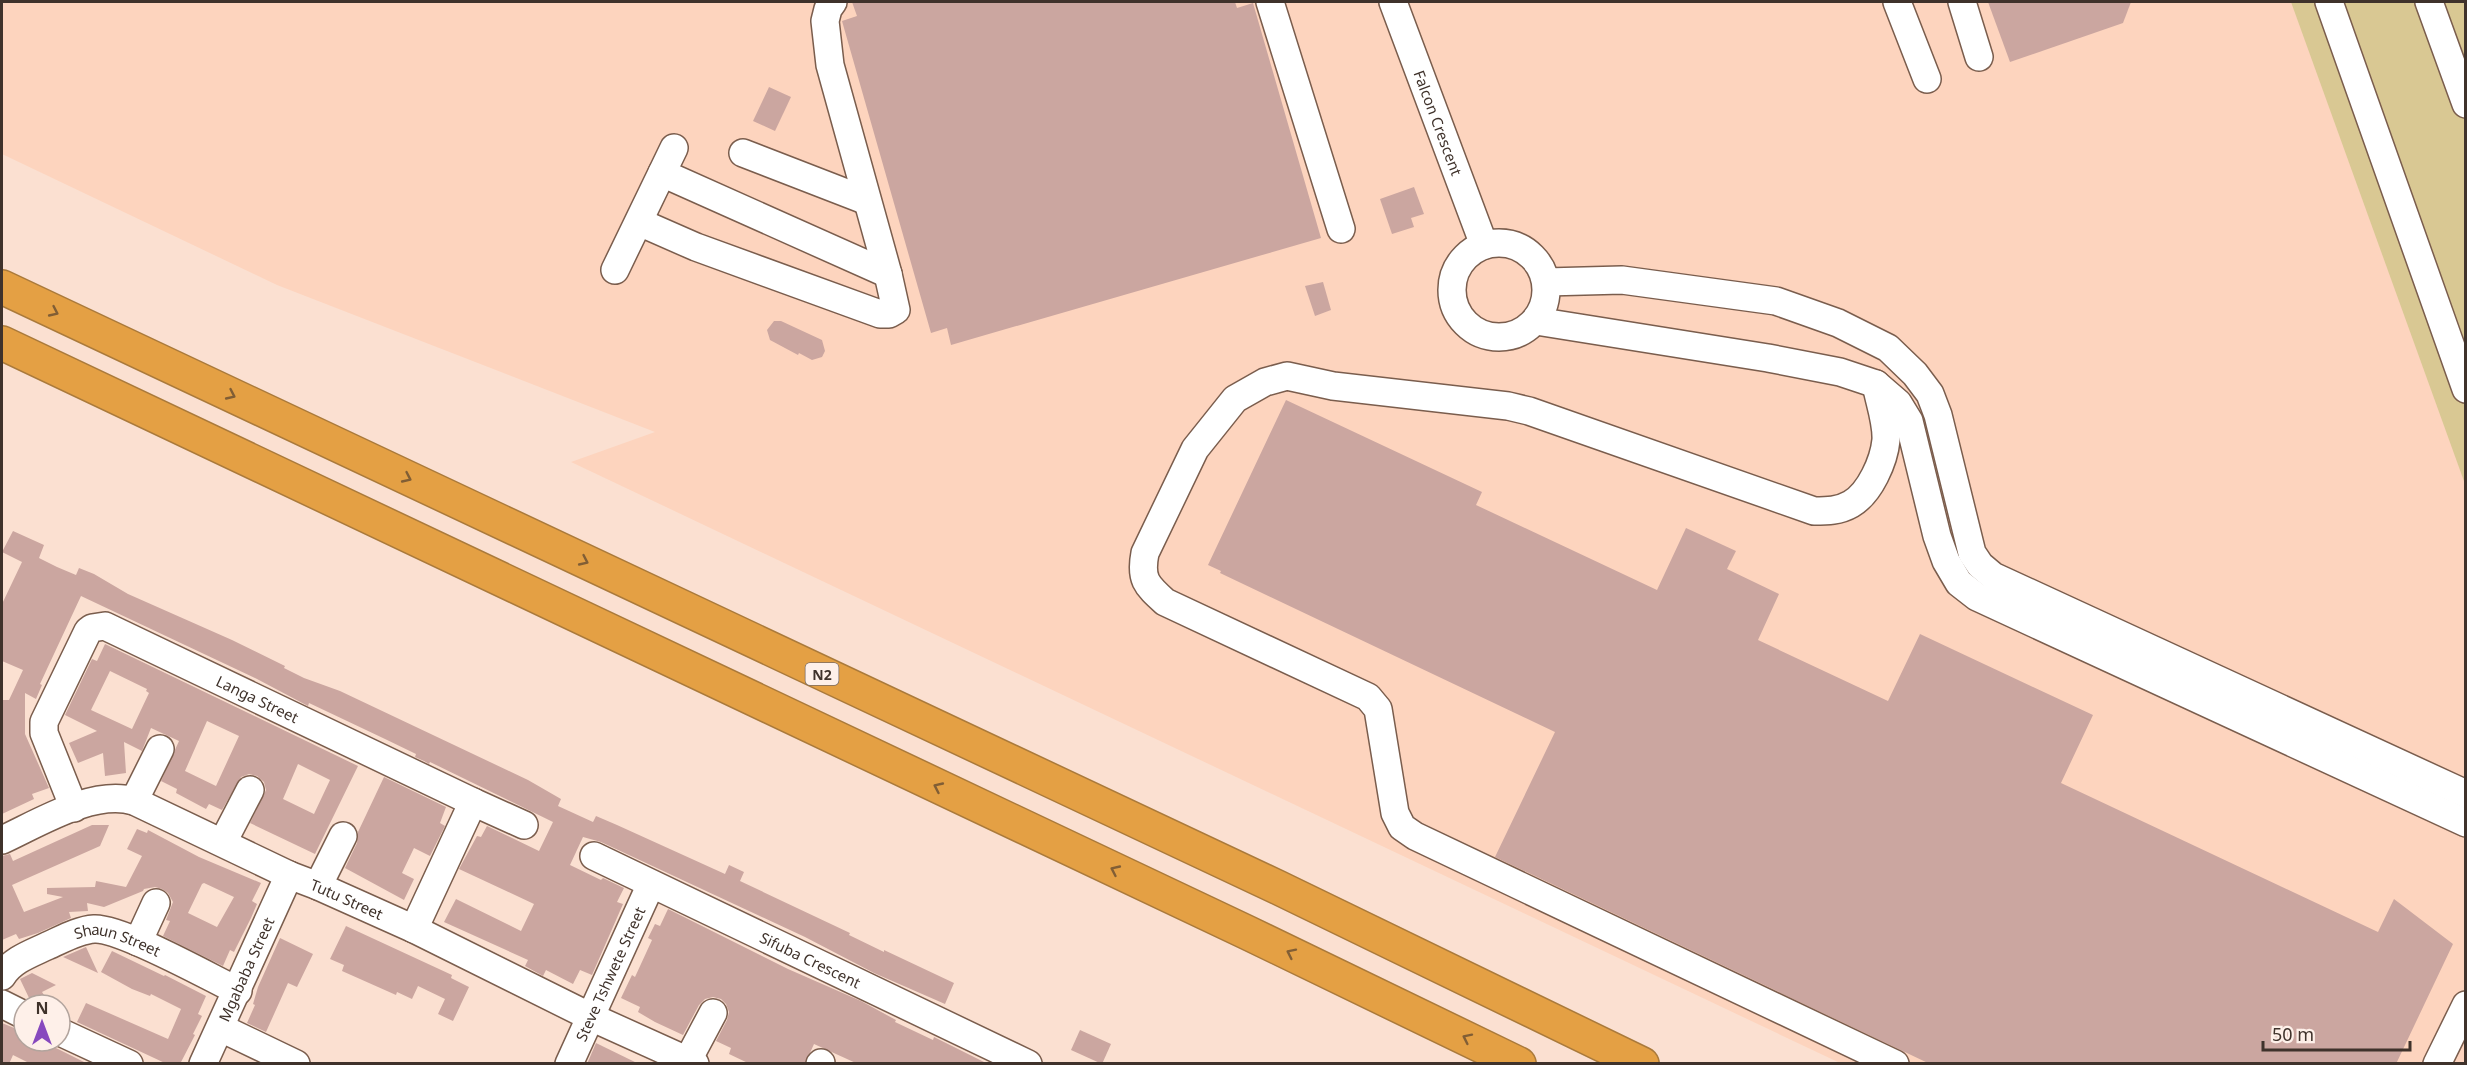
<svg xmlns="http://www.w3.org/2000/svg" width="2467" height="1065" viewBox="0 0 2467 1065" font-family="'Noto Sans',sans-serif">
	<rect width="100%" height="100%" fill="#fbe0d1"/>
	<polygon fill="#fdd4be" points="2,2 2465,2 2465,1063 1840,1063 571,462 655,432 277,285 2,154"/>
	<polygon fill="#d9c893" points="2291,2 2465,2 2465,484"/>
	<g fill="#cba6a0" fill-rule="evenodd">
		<polygon points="852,2 1235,2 1237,8 1253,3 1321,238 951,345 947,328 931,333 842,21 857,16"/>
		<polygon points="1988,2 2131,2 2123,23 2010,62"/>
		<polygon points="769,87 791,97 775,131 753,121"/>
		<polygon points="1414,187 1424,214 1411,218 1414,227 1392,234 1380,199"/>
		<polygon points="1323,282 1331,310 1315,316 1305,286"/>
		<polygon points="774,321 781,321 822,340 825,351 822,357 812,360 799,353 798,355 770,340 767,330"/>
		<polygon points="1286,400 1482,492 1476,505 1657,590 1686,528 1736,551 1727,569 1779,594 1758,640 1888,701 1920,634 2093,715 2061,783 2378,932 2394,899 2453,944 2396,1064 1930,1064 1495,857 1555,732 1220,573 1221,571 1208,565"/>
		<polygon points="13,531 44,545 39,558 57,567 76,575 79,568 94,574 128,594 232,640 285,666 284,668 304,678 340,691 528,780 561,799 558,806 593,822 596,816 617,825 725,874 729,865 744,872 740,881 850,933 849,935 884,952 884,950 954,983 945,1004 874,973 805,937 601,842 583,837 570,865 601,880 603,878 624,888 617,902 623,904 592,975 580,970 573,984 546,970 543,976 525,966 528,960 444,922 456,899 521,931 534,904 459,869 477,836 481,837 487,826 539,851 553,822 430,762 429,764 424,761 415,757 416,754 385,739 309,703 308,706 257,679 81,596 40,684 42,685 36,699 25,693 25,734 49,788 32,794 34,799 2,814 2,700 9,700 23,670 2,661 2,604 22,562 2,552"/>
		<path d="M105,644L358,766L315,854L250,823L266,790L264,782L257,776L249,774L241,777L222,810L209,804L206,809L176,793L177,789L161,781L179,741L151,728L142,751L124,742L126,773L105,776L103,753L78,763L69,743L97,731L65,715L92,659L97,661ZM110,671L147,689L146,691L149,693L132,729L91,710ZM207,721L239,736L216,786L185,771ZM298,764L330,780L314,814L283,799Z"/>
		<polygon points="384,777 446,807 440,823 445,826 430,856 414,848 402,873 414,879 404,900 345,868 357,843 358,832"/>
		<path d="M92,825H109L100,846L12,885L24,912L63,897L47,894V888L95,887L96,881L126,887L142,856L127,849L137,829L147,833L148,830L199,857L261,883L252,901L257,904L251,918L234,952L230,950L223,966L163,936L170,921L166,920L173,902L168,893L162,889L155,887L144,889L143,891L104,907L87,903L88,911L69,912L71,918L38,933L19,939L16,934L2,940V856L10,854L13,861ZM204,883L234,897L217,927L188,913L202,884Z"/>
		<polygon points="668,909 788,969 861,1001 896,1020 895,1022 933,1040 934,1037 988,1064 858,1064 814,1044 805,1064 750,1064 729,1054 731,1048 716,1041 727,1020 729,1012 726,1004 721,999 713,997 705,999 699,1005 683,1035 655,1022 638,1012 640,1007 621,998 632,975 635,977 652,940 648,938 655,924 660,926"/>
		<polygon points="346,926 452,975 451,978 469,987 453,1021 438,1014 445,999 418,986 412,999 397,992 396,995 342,971 344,965 330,959"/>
		<polygon points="280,938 313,954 297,987 288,983 266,1032 247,1023 255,1005 253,1004 258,987"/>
		<polygon points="86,947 98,973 63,957"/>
		<polygon points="112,951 164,976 165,975 206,996 198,1014 202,1016 193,1034 195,1035 180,1064 167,1064 77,1022 86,1003 168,1039 181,1009 151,994 150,996 132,989 101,972"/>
		<polygon points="32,973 56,985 42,992 44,995 30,1000 20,979"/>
		<polygon points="2,1023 24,1032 24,1041 42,1041 88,1064 31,1064 13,1055 9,1064 2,1064"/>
		<polygon points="1080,1030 1111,1044 1102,1064 1071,1050"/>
		<polygon points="596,1043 639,1064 587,1064"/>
	</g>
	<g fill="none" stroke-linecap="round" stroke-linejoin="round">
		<g stroke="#7a5d4d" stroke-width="30">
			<g id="minor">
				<polyline points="1270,2 1341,229"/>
				<path id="s1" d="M1393,2L1484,245"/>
				<polyline points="1897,2 1927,79"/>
				<polyline points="1962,2 1979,57"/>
				<polyline points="2329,2 2466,389"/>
				<polyline points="2429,2 2466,104"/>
				<polyline points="743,153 867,201"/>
				<polyline points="662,173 888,274"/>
				<polyline points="639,222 696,247 880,314 889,314 896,310 888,274 830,65 825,21 828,9 833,2"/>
				<circle cx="1499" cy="290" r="47"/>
				<polyline points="615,270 674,148"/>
				<polyline points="1546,282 1622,280 1776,301 1838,323 1888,348 1915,374 1930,394 1938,415 1972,553 1980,565 1993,576 2466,794"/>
				<polyline points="1536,321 1768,358 1840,372 1876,384 1898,403 1909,421 1937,536 1946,561 1959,583 1977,597 2466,823"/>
				<path d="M1876,384C1879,401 1887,422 1886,440C1884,461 1870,493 1851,504C1839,511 1827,511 1814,511L1529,411L1508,406L1333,386L1287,376L1265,382L1235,399L1195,449L1145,553C1140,579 1146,585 1165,602L1368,697L1378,709L1395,813L1402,827L1415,836L1895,1064"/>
				<polyline points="134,801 160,749"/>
				<polyline points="473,802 524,825"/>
				<path id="s2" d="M74,808L44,733V722L88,631L92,628L105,626L473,802L414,929"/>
				<path id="s3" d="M2,840C39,823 93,789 134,801L289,875L318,886L414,929L591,1017L695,1064"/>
				<polyline points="223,842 250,790"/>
				<path id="s4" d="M594,856L1028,1064"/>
				<polyline points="318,886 343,836"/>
				<polyline points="138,942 156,903"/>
				<path id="s5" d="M2,976C12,960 30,954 47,946C61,940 78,930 94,929C120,927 209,977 238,991"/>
				<polyline points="2,1004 24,1015"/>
				<polyline points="221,1028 296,1064"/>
				<polyline points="60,1032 129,1064"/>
				<polyline points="688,1060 713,1013"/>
				<path id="s6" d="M203,1064L289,875"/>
				<path id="s7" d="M569,1064L651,884"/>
				<polyline points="820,1064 821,1063"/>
				<polyline points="2437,1064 2466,1005"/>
			</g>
		</g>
		<g stroke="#aa7a3b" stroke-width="36">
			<g id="highway">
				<polyline points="2,287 1277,887 1642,1064"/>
				<polyline points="2,343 1246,932 1519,1064"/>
			</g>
		</g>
		<use href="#minor" stroke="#fff" stroke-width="27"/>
		<use href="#highway" stroke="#e4a044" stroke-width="33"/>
	</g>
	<defs><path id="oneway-chevron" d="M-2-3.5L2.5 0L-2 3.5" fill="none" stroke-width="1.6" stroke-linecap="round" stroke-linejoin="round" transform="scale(1.5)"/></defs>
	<g stroke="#815e35">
		<use href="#oneway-chevron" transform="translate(54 312) rotate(25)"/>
		<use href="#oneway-chevron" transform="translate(231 395) rotate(25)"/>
		<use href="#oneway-chevron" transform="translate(407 478) rotate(25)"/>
		<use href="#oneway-chevron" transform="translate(584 561) rotate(25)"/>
		<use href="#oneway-chevron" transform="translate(938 787) rotate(-155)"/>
		<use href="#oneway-chevron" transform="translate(1115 870) rotate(-155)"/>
		<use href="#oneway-chevron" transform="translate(1291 953) rotate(-154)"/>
		<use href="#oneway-chevron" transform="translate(1467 1038) rotate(-154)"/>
	</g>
	<g text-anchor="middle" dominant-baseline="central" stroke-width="5" stroke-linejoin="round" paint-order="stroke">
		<rect fill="#fef0e9" stroke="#786b64" stroke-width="1.5" x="805.5" y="663" width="33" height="22" rx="4.5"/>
		<g font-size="14" font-weight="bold" fill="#3f322b">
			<text x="822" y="674">N2</text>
		</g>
		<g font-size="15" fill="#3f322b" stroke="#fef0e9">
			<text stroke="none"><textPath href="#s1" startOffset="129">Falcon Crescent</textPath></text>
			<text stroke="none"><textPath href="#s2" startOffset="380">Langa Street</textPath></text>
			<text stroke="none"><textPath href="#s3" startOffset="375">Tutu Street</textPath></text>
			<text stroke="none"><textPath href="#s5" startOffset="130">Shaun Street</textPath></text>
			<text stroke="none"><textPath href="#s4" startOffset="240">Sifuba Crescent</textPath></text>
			<text stroke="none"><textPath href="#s6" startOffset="104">Mgababa Street</textPath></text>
			<text stroke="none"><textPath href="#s7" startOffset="99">Steve Tshwete Street</textPath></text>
		</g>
	</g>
	<rect width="2467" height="1065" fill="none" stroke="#3f322b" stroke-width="6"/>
	<g transform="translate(42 1023)"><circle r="28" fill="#fef0e9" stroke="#b2a49d" stroke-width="1.5"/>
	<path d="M0-4.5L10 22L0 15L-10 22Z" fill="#8749be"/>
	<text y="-9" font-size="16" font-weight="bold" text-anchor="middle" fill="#3f322b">N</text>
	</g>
	<path d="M2263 1041v9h147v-9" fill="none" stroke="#3f322b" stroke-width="3"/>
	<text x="2272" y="1041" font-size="18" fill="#3f322b" stroke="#fef0e9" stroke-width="4.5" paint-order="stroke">50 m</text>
</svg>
